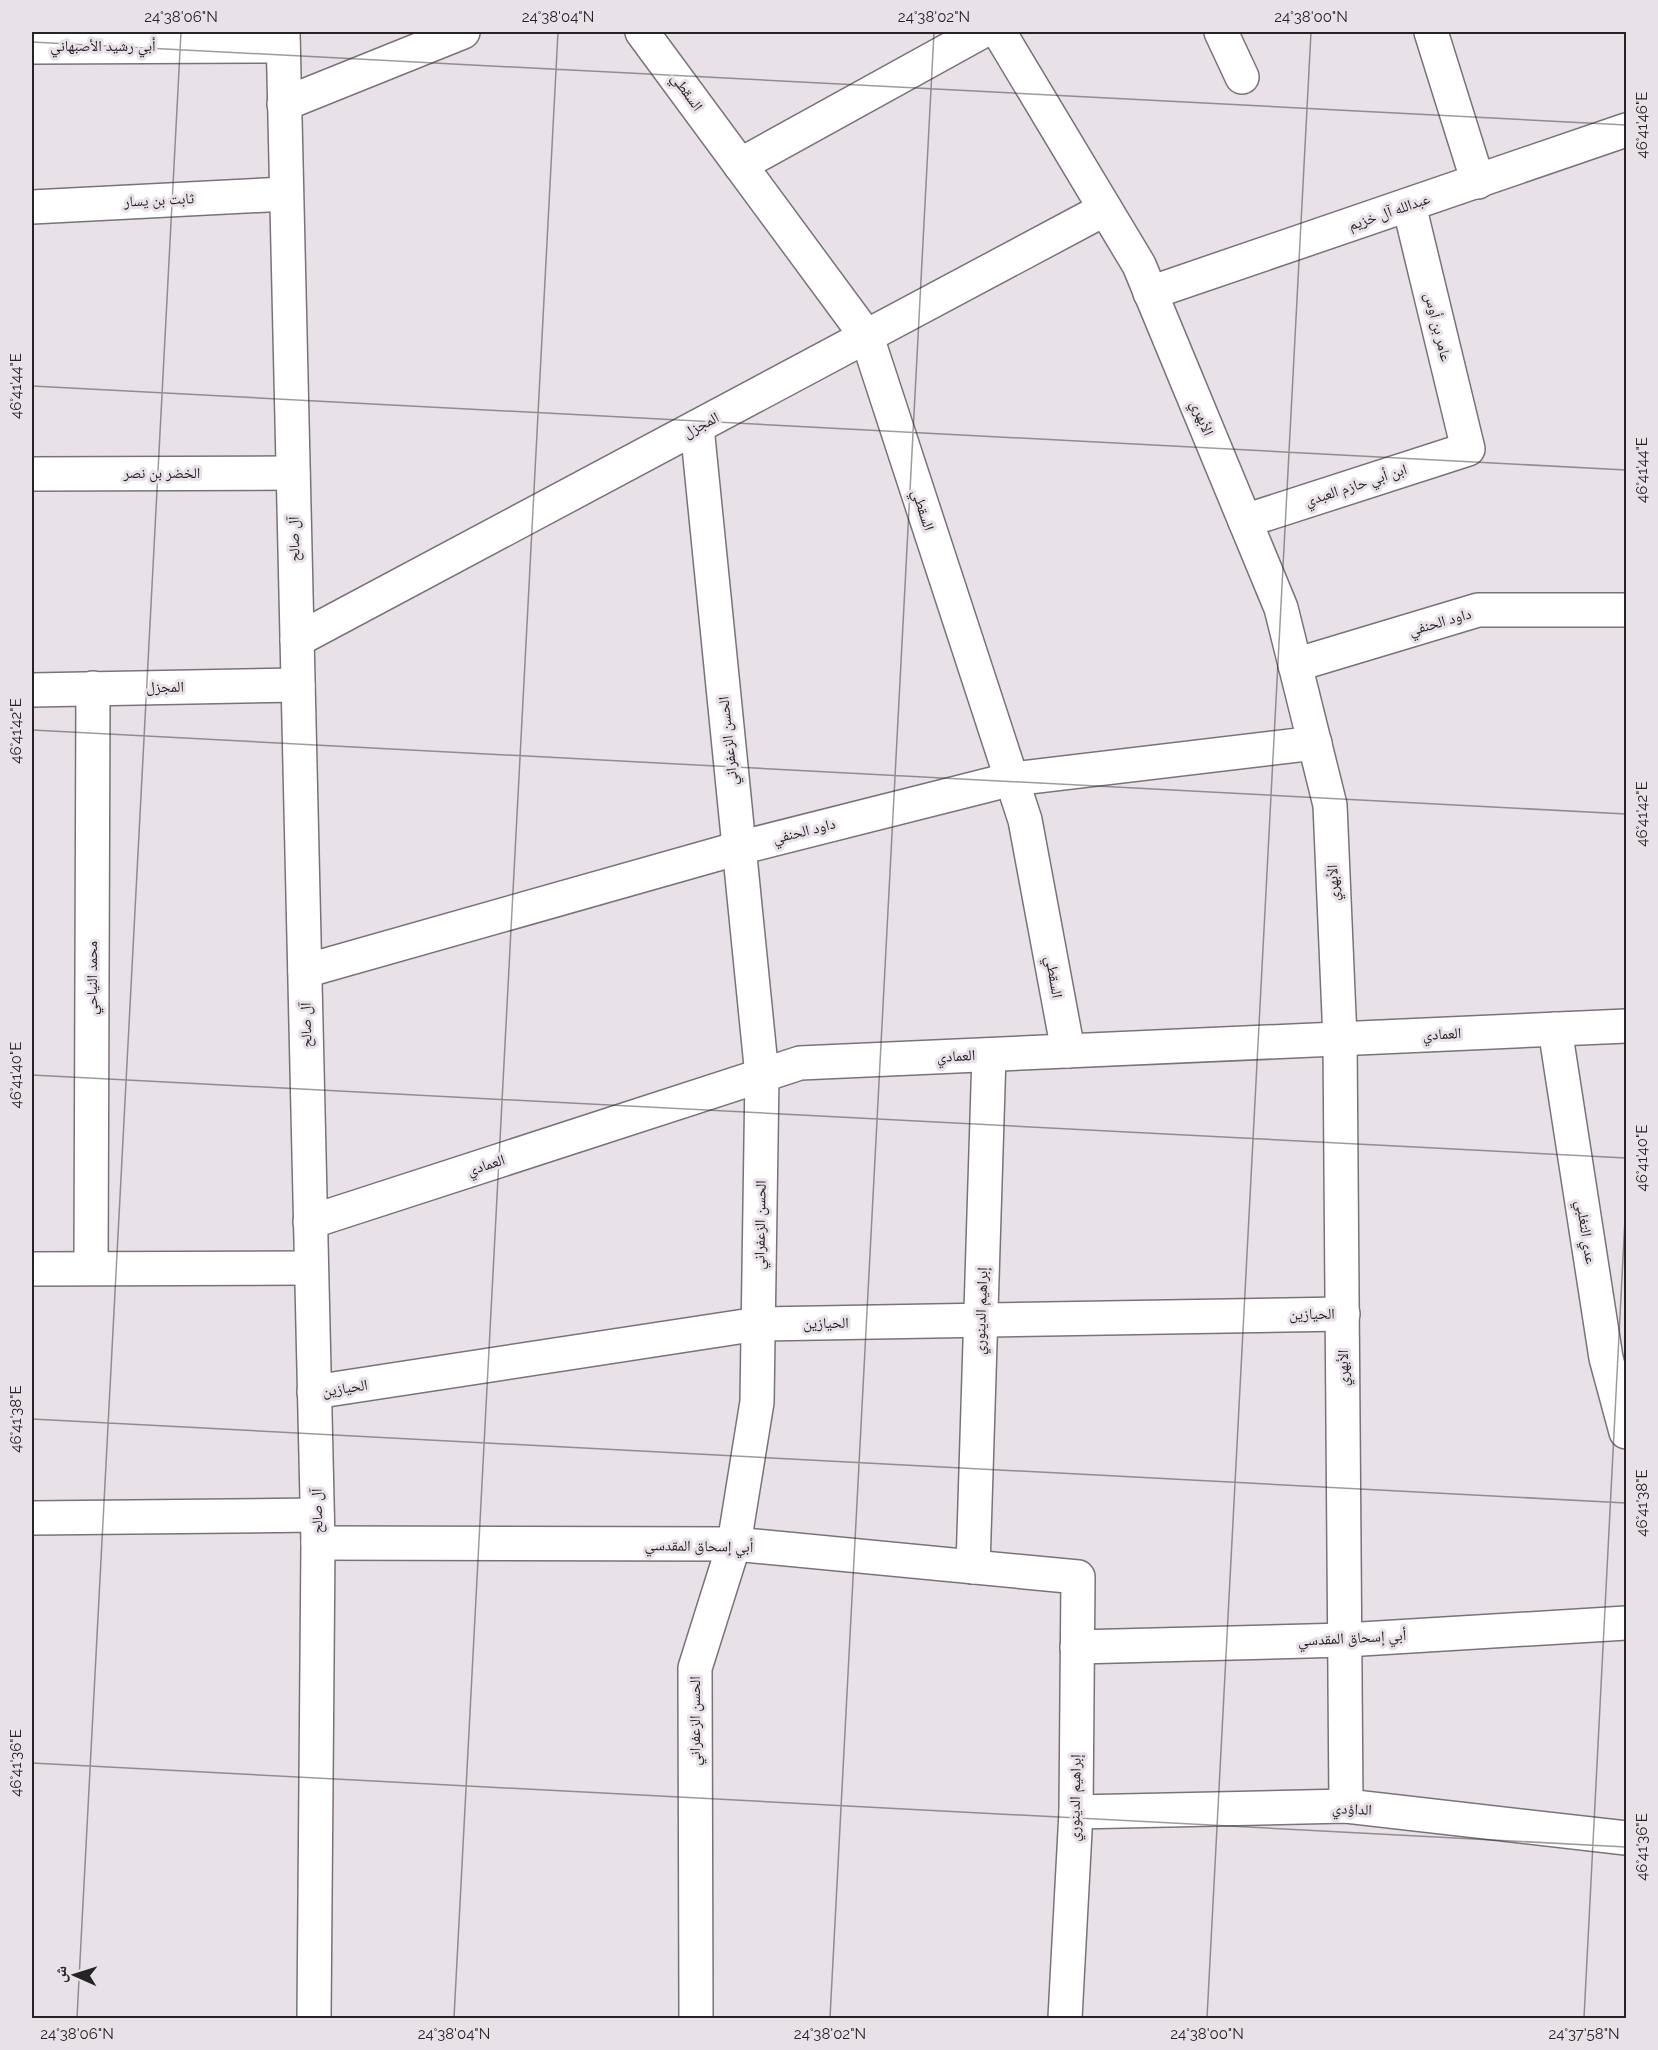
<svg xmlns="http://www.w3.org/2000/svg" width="1658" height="2050" viewBox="0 0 1658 2050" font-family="Raleway,'Noto Naskh Arabic',sans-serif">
	<rect width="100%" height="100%" fill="#e8e2e8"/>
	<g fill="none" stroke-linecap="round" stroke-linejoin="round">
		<g stroke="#797379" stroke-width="36">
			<g id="minor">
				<polyline points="283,32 318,1543 314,2018"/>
				<polyline points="642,32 867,337 1025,820 1068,1051"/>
				<polyline points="999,32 1139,265 1281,608 1330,805 1340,1039 1346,1806"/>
				<polyline points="1221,32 1242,77"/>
				<polyline points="1431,32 1478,182"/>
				<polyline points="32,47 283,46"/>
				<polyline points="284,104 463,32"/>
				<polyline points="740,165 981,32"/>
				<polyline points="32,207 286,194"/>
				<polyline points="1150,293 1626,130"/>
				<polyline points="32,474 293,473"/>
				<polyline points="1245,521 1468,449 1409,205"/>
				<polyline points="297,640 1105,209"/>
				<polyline points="1295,665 1478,610 1626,610"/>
				<polyline points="32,690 298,685"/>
				<polyline points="305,971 739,848 1012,779 1315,743"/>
				<polyline points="1555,1029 1606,1358 1626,1432"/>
				<polyline points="310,1222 800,1063 1626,1026"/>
				<polyline points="91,1268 93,688"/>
				<polyline points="32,1269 311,1268"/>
				<polyline points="314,1392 758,1324 1343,1314"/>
				<polyline points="32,1518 317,1515"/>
				<polyline points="318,1543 734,1544 1078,1577 1076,1812 1065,2018"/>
				<polyline points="973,1567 989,1055"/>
				<polyline points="1077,1647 1345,1640 1626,1623"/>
				<polyline points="1076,1812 1346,1806 1626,1838"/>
				<polyline points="696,2018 695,1668 734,1544 757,1402 762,1076 697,427"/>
			</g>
		</g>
		<use href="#minor" stroke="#fff" stroke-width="33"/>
	</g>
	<path fill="none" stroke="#262326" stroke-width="1.5" stroke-opacity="0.45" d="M32,42L1626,125M32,386L1626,470M32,730L1626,814M32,1075L1626,1158M32,1419L1626,1503M32,1763L1626,1847M77,2018L181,32M454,2018L558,32M830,2018L934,32M1207,2018L1311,32M1584,2018L1626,1199"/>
	<g text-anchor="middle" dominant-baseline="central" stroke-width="6" stroke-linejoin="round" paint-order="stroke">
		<g font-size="15" fill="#262326" stroke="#e8e2e8">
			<text x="103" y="46">أبي رشيد الأصبهاني</text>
			<text transform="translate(687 92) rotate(54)">السقطي</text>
			<text transform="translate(159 200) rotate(-3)">ثابت بن يسار</text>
			<text transform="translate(1389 212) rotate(-19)">عبدالله آل خزيم</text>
			<text transform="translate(1438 327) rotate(76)">عامر بن أوس</text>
			<text transform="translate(1202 418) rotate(67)">الأبهري</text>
			<text transform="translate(701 425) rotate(-28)">المجزل</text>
			<text x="162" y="473">الخضر بن نصر</text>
			<text transform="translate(1356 485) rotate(-18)">ابن أبي حازم العبدي</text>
			<text transform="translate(923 510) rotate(72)">السقطي</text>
			<text transform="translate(294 539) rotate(-91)">آل صالح</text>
			<text transform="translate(1440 622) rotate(-16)">داود الحنفي</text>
			<text transform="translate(165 687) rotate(-1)">المجزل</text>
			<text transform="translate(728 741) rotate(-96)">الحسن الزعفراني</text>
			<text transform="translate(804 831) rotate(-14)">داود الحنفي</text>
			<text transform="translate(1333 883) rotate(-93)">الأبهري</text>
			<text transform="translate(1054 977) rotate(80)">السقطي</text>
			<text transform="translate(92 978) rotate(-90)">محمد النياحي</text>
			<text transform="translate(306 1025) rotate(-91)">آل صالح</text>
			<text transform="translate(1442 1034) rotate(-3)">العمادي</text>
			<text transform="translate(956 1056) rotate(-3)">العمادي</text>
			<text transform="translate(486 1165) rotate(-18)">العمادي</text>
			<text transform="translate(760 1225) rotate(-89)">الحسن الزعفراني</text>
			<text transform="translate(1586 1232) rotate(81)">عدي التغلبي</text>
			<text transform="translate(981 1311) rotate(-88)">إبراهيم الدينوري</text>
			<text transform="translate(1312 1314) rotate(-1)">الحيازين</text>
			<text transform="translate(826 1323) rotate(-1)">الحيازين</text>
			<text transform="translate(1343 1368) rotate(-90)">الأبهري</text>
			<text transform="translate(345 1388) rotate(-9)">الحيازين</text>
			<text transform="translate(317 1511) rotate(-91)">آل صالح</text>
			<text transform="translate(699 1546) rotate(1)">أبي إسحاق المقدسي</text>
			<text transform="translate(1352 1638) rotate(-3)">أبي إسحاق المقدسي</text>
			<text transform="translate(695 1721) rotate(-90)">الحسن الزعفراني</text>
			<text transform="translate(1075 1798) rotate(-89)">إبراهيم الدينوري</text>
			<text transform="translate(1352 1809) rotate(3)">الداؤدي</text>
		</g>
	</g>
	<rect width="1658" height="2050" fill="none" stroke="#e8e2e8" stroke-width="66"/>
	<g transform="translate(75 1975) rotate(273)" stroke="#e8e2e8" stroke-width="4.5" paint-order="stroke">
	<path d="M0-4.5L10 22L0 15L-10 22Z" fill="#262326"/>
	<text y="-9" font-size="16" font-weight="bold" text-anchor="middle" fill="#262326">ش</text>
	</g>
	<rect x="33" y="33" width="1592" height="1984" fill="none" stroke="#262326" stroke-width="2"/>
	<g font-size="15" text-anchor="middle" fill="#262326">
		<text x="181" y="22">24°38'06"N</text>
		<text x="558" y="22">24°38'04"N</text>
		<text x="934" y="22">24°38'02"N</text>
		<text x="1311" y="22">24°38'00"N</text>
		<text transform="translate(1642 125) rotate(-90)" y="5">46°41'46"E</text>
		<text transform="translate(16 386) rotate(-90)" y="5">46°41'44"E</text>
		<text transform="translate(1642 470) rotate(-90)" y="5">46°41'44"E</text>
		<text transform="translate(16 731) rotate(-90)" y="5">46°41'42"E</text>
		<text transform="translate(1642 814) rotate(-90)" y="5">46°41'42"E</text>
		<text transform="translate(16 1075) rotate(-90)" y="5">46°41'40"E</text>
		<text transform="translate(1642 1158) rotate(-90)" y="5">46°41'40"E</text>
		<text transform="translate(16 1419) rotate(-90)" y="5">46°41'38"E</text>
		<text transform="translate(1642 1503) rotate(-90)" y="5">46°41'38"E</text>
		<text transform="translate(16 1763) rotate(-90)" y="5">46°41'36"E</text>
		<text transform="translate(1642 1847) rotate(-90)" y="5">46°41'36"E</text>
		<text x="77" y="2039">24°38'06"N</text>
		<text x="454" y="2039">24°38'04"N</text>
		<text x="830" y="2039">24°38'02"N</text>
		<text x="1207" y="2039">24°38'00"N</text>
		<text x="1584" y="2039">24°37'58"N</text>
	</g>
</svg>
